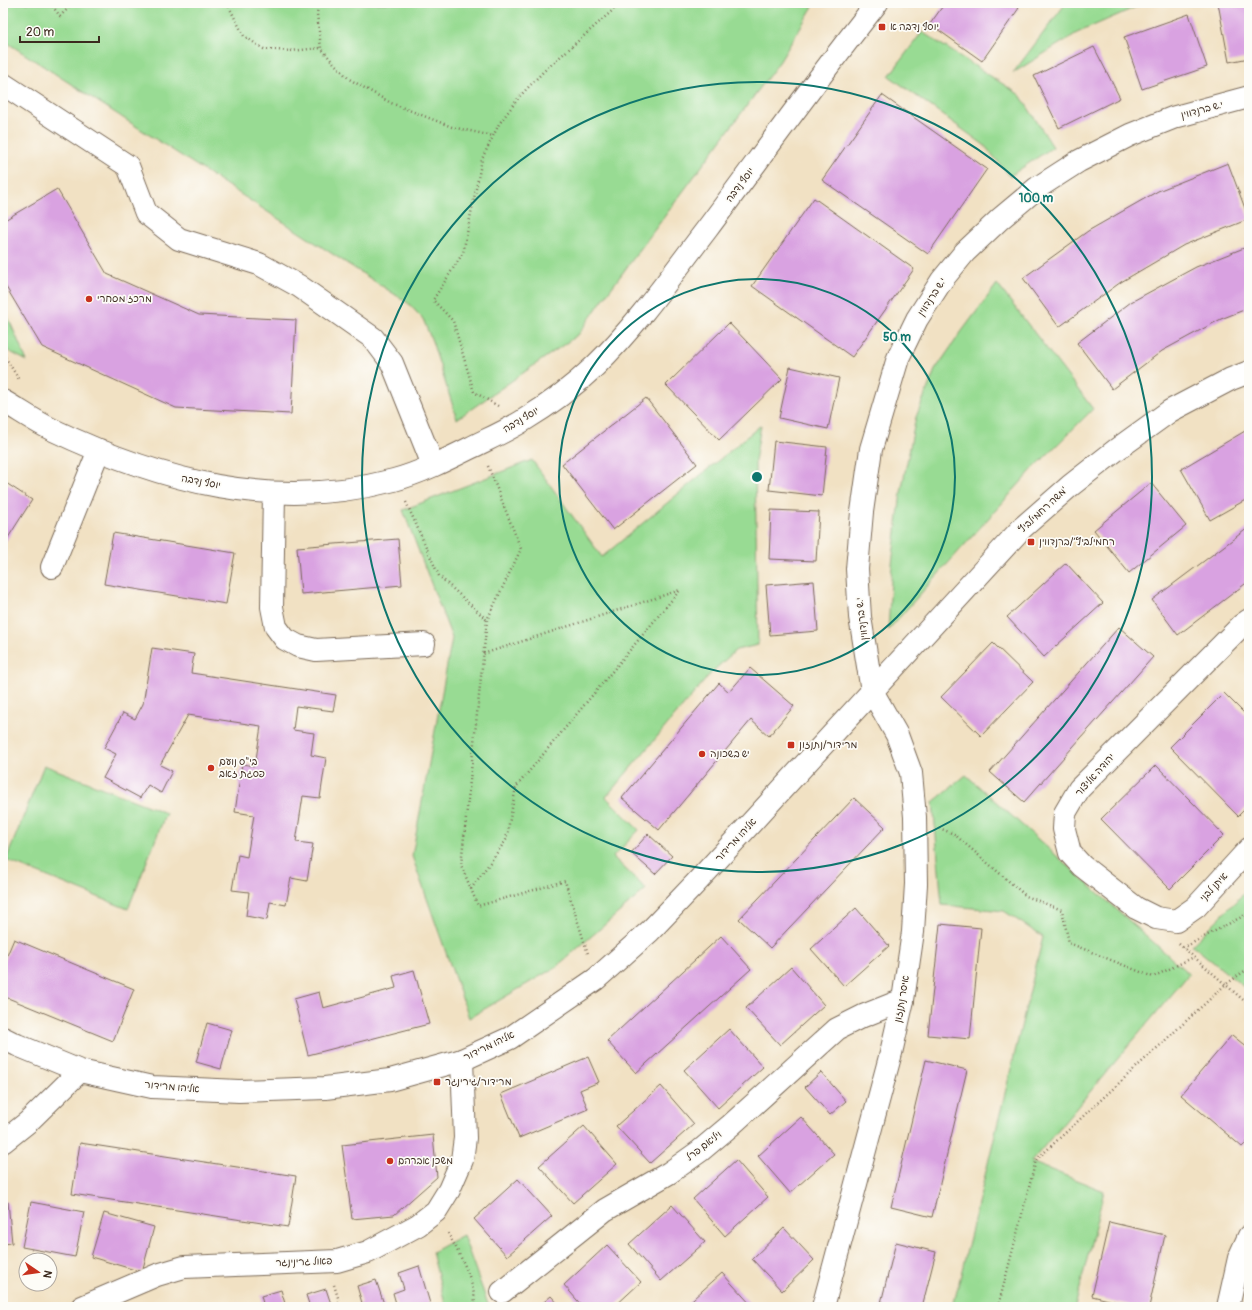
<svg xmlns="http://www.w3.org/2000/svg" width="1252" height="1310" viewBox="0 0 1252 1310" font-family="Pangolin,'Playpen Sans Hebrew',sans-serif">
	<rect width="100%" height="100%" fill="#fdfcf7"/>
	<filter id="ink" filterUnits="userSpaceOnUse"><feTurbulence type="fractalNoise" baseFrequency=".025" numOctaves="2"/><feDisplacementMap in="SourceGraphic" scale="8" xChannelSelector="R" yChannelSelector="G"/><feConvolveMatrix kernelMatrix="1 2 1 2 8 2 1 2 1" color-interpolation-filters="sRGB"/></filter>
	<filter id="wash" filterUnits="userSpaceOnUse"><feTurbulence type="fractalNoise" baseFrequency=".012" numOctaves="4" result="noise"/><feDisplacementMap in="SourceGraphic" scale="16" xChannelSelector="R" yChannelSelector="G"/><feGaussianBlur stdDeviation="0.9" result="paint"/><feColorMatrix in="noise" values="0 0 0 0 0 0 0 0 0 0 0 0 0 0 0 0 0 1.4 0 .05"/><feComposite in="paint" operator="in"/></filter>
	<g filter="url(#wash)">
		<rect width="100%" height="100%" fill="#f1e1c3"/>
		<g fill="#98db93" stroke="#6a8258">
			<polygon points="3,3 815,3 780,61 601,302 579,334 457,419 432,341 423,319 408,303 3,40"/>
			<polygon points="1066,3 1145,3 1077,33 1013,73"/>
			<polygon points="922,32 1020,95 1053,147 1010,176 984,145 889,76"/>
			<polygon points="997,284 1093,409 1031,471 888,630 892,564 901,492 916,417 935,370 962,331"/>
			<polygon points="3,306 27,361 3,348"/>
			<polygon points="761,425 755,461 758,645 736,650 712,672 606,797 639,830 613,857 646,889 556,967 469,1018 412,856 452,638 403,510 532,460 602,557"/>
			<polygon points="44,765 166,813 128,909 6,860"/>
			<polygon points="966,775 1189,974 1031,1162 1104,1191 1075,1307 953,1307 1043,937 1004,911 942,905 933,802"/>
			<polygon points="1249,888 1249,991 1192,945"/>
			<polygon points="463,1235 489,1307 446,1307 432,1252"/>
		</g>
		<g id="blocks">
			<g fill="#d9a2e1">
				<polygon points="945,3 1011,3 1019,8 982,61 930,24"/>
				<polygon points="1218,3 1249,3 1249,58 1229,62"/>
				<polygon points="1189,14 1207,67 1142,89 1124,37"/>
				<polygon points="1094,47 1120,98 1059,128 1034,76"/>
				<polygon points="882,95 987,169 928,254 822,180"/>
				<polygon points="1228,163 1249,219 1184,245 1121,282 1059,327 1023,278 1088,231 1158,191"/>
				<polygon points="57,189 107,274 199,315 296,320 291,414 176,408 42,347 3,282 3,221"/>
				<polygon points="814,198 914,269 852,357 752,286"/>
				<polygon points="1249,246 1249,308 1221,319 1162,351 1112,389 1077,343 1131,302 1196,267"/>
				<polygon points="729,323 782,379 719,440 666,385"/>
				<polygon points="790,367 839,378 828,429 779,418"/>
				<polygon points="646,398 697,464 613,530 562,464"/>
				<polygon points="1245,431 1249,438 1249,498 1210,520 1181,469"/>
				<polygon points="774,441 827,447 822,496 769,490"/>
				<polygon points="3,481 32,500 4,544 3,543"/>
				<polygon points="1151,483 1186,526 1129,573 1094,530"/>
				<polygon points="771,510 819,512 816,561 769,559"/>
				<polygon points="1248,528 1249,529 1249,581 1178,635 1152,600"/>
				<polygon points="113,533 235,553 226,604 104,584"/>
				<polygon points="398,539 402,585 301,594 297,547"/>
				<polygon points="1066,563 1103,603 1044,657 1007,617"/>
				<polygon points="814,581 818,631 770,635 766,585"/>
				<polygon points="1119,627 1153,657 1024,802 990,772"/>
				<polygon points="993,643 1033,682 981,736 941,697"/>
				<polygon points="152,648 194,654 191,673 336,695 333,711 296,706 293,730 314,733 311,755 326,758 320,798 303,796 296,842 313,844 307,881 291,878 286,905 270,902 267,920 246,916 249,892 232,890 238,855 247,857 254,815 235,812 242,764 255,766 261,726 188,715 160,765 172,771 161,793 148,785 140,798 103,778 116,754 104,748 123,713 135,719 143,704"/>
				<polygon points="750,668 794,706 769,736 751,720 659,830 622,798 719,683 729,692"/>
				<polygon points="1224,693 1249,718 1249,805 1238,816 1170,747"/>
				<polygon points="1156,765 1224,835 1170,889 1101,819"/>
				<polygon points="854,798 885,827 770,948 739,919"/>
				<polygon points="648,834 672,856 655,874 631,853"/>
				<polygon points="856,908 889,946 844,986 811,949"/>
				<polygon points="940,924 981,928 970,1039 928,1035"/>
				<polygon points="721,936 751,969 636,1073 607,1041"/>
				<polygon points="14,939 134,989 113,1041 3,996 3,965"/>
				<polygon points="791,967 824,1005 780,1045 746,1008"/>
				<polygon points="414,970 429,1024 308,1055 294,999 319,992 323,1008 396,988 393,976"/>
				<polygon points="207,1023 232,1030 221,1069 196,1062"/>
				<polygon points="729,1029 763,1067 718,1108 684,1070"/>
				<polygon points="1232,1035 1249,1049 1249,1140 1242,1147 1181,1095"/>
				<polygon points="588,1057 599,1082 580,1090 588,1109 519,1138 501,1094"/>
				<polygon points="926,1060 967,1070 932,1217 891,1207"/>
				<polygon points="821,1072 846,1101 830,1115 805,1087"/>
				<polygon points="661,1086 694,1124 650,1163 616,1126"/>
				<polygon points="801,1117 834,1154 790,1193 758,1156"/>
				<polygon points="584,1126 617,1164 573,1203 539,1166"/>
				<polygon points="433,1135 437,1177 394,1215 352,1219 342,1145"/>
				<polygon points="80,1143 296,1176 288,1227 72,1194"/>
				<polygon points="736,1160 768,1197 725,1236 693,1199"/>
				<polygon points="518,1179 552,1216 507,1256 474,1219"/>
				<polygon points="3,1202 8,1202 12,1243 3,1244"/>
				<polygon points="31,1202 84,1212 75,1257 22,1247"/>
				<polygon points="672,1205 705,1242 661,1281 629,1244"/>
				<polygon points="104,1213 154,1227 142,1272 91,1257"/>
				<polygon points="1109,1222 1165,1235 1149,1307 1138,1307 1092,1296"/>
				<polygon points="784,1228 814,1260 782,1291 752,1259"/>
				<polygon points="896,1242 936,1252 922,1307 880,1307"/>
				<polygon points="607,1245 641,1282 614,1307 583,1307 564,1285"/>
				<polygon points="419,1266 431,1307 397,1307 393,1293 404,1289 399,1273"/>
				<polygon points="722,1273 753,1307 684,1307"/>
				<polygon points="376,1280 385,1307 350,1307 362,1303 357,1286"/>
				<polygon points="326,1289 332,1307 310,1307 306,1295"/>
				<polygon points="281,1290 286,1307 264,1307 261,1296"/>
				<polygon points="551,1296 561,1307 538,1307"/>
				<polygon points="239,1303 241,1307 227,1307"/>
			</g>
		</g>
	</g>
	<g filter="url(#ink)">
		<use href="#blocks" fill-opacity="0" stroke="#7b6a58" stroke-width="1"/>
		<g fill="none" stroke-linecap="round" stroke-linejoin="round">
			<g stroke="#7b6a58" stroke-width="24">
				<g id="minor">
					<polyline points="3,84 128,166 146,213 179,239 259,264 299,286 373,338 392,363 433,465"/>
					<path d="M3,401C19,410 34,421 51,429C160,481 273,512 394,480C420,473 446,460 470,448C488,439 507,431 524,420C549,405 574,386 595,366C637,325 671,276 707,229C763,154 818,77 877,3"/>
					<polyline points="274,493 272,607 276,627 285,639 298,646 316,650 424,644"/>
					<polyline points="52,567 99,450"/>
					<polyline points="1249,620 1242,625 1079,789 1065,813 1064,829 1070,853 1082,866 1136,908 1156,918 1176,921 1196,907 1249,849"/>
					<polyline points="3,1038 17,1045 80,1071 152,1087 239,1091 325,1088 390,1080 462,1060 510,1038 596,979 650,931 695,884 1022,528 1070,486 1116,450 1170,411 1231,379 1249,372"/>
					<polyline points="3,1142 28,1122 80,1071"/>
					<polyline points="502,1292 605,1210 669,1173 700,1151 731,1125 837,1029 863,1016 903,1000"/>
					<polyline points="82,1307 157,1275 184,1267 337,1261 368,1252 418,1225 436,1211 449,1190 462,1160 465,1138 462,1060"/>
					<polyline points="823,1307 891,1053 903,1000 913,932 916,884 915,817 911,773 897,735 872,691 860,617 857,569 862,512 871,449 898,358 917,319 942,280 965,252 1000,219 1037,188 1079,161 1130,135 1175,117 1249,97"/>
					<polyline points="1228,1307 1239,1258 1249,1236"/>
				</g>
			</g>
			<g stroke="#7b6a58" stroke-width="2.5" stroke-dasharray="1 3" stroke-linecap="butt">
				<polyline points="50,3 60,16 74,3"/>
				<polyline points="227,3 244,36 264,49 290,51 321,48"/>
				<polyline points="318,3 317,14 321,48 331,60 349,79 391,103 452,127 493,136"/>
				<polyline points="3,354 20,381"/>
				<polyline points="498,406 474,392 453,321 433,300 463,253 482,159 499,124 520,96 543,72 621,3"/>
				<polyline points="488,466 521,549 487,620 461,865 478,906 565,881 588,954"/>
				<polyline points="406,502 439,576 487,620"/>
				<polyline points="939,828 954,834 1026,896 1062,910 1069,943 1153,977 1194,957"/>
				<polyline points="471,889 506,840 516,787 680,590 483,654"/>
				<polyline points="1179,944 1249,1005"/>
				<polyline points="1183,948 1249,913"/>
				<path d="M448,1233C460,1256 475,1280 475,1307"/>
				<polyline points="334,1285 341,1307"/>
				<polyline points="998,1307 1036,1160 1225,985 1249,968"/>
			</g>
			<use href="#minor" stroke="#fff" stroke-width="22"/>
		</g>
	</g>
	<g fill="none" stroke="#0f766e" stroke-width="2">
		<circle cx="757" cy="477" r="198"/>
		<circle cx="757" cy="477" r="395"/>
	</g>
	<g fill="#c8321e" stroke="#fdfcf7" stroke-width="1.5">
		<rect x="878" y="23" width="8" height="8" rx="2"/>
		<circle cx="89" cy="299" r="4"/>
		<rect x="1027" y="538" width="8" height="8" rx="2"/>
		<rect x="787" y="741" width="8" height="8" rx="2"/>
		<circle cx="702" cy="754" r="4"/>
		<circle cx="211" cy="768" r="4"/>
		<rect x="433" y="1078" width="8" height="8" rx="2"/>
		<circle cx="390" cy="1161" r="4"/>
	</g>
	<g text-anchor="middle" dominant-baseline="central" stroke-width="3.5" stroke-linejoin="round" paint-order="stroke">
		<g font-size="10" fill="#3b2a1e" stroke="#fdfcf7" text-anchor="start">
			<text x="890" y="27">יוסף נדבה א</text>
			<text x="97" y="299">מרכז מסחרי</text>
			<text x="1039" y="542">רחמילביץ׳/ברנדווין</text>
			<text x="799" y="745">מרידור/נתנזון</text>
			<text x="710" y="754">יש בשכונה</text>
			<text x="219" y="762">בי"ס נועם<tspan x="219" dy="12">פסגת זאב</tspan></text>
			<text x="445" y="1082">מרידור/גירינגר</text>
			<text x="398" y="1161">משכן אברהם</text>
		</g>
		<g font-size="10" fill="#3b2a1e" stroke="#fdfcf7">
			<text transform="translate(1202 110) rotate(-15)">י.ש ברנדווין</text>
			<text transform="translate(740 185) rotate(-53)">יוסף נדבה</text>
			<text transform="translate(932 297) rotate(-57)">י.ש ברנדווין</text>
			<text transform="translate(521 420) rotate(-31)">יוסף נדבה</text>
			<text transform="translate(201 482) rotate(11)">יוסף נדבה</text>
			<text transform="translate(1043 510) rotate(-43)">משה רחמילביץ'</text>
			<text transform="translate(862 619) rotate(-97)">י.ש ברנדווין</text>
			<text transform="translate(1095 775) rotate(-48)">יהודה אליצור</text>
			<text transform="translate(736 840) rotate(-47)">אליהו מרידור</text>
			<text transform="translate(1214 887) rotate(-47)">איתן לבני</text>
			<text transform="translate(902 999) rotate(-80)">איסר נתנזון</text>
			<text transform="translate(489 1046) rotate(-26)">אליהו מרידור</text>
			<text transform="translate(172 1087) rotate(5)">אליהו מרידור</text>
			<text transform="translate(704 1146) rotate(-38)">ויליאם פרל</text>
			<text transform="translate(304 1262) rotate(-2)">פאול גרינינגר</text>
		</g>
	</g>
	<circle cx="757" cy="477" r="6" fill="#0f766e" stroke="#fdfcf7" stroke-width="2"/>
	<g font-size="12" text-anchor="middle" font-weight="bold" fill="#0f766e" stroke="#fdfcf7" stroke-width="3.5" stroke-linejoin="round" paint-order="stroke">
		<text x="1036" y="202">100 m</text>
		<text x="897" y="341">50 m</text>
	</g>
	<rect width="1252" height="1310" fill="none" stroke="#fdfcf7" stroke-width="16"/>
	<g transform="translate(38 1272) rotate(103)"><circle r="19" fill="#fdfcf7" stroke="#afa8a0"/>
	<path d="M0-3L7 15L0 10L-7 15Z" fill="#c8321e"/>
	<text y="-6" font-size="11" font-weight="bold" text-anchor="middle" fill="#3b2a1e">N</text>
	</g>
	<path d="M20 36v6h79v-6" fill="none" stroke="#3b2a1e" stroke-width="2"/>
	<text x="26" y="36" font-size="12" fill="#3b2a1e" stroke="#fdfcf7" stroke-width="3" paint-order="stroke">20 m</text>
</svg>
